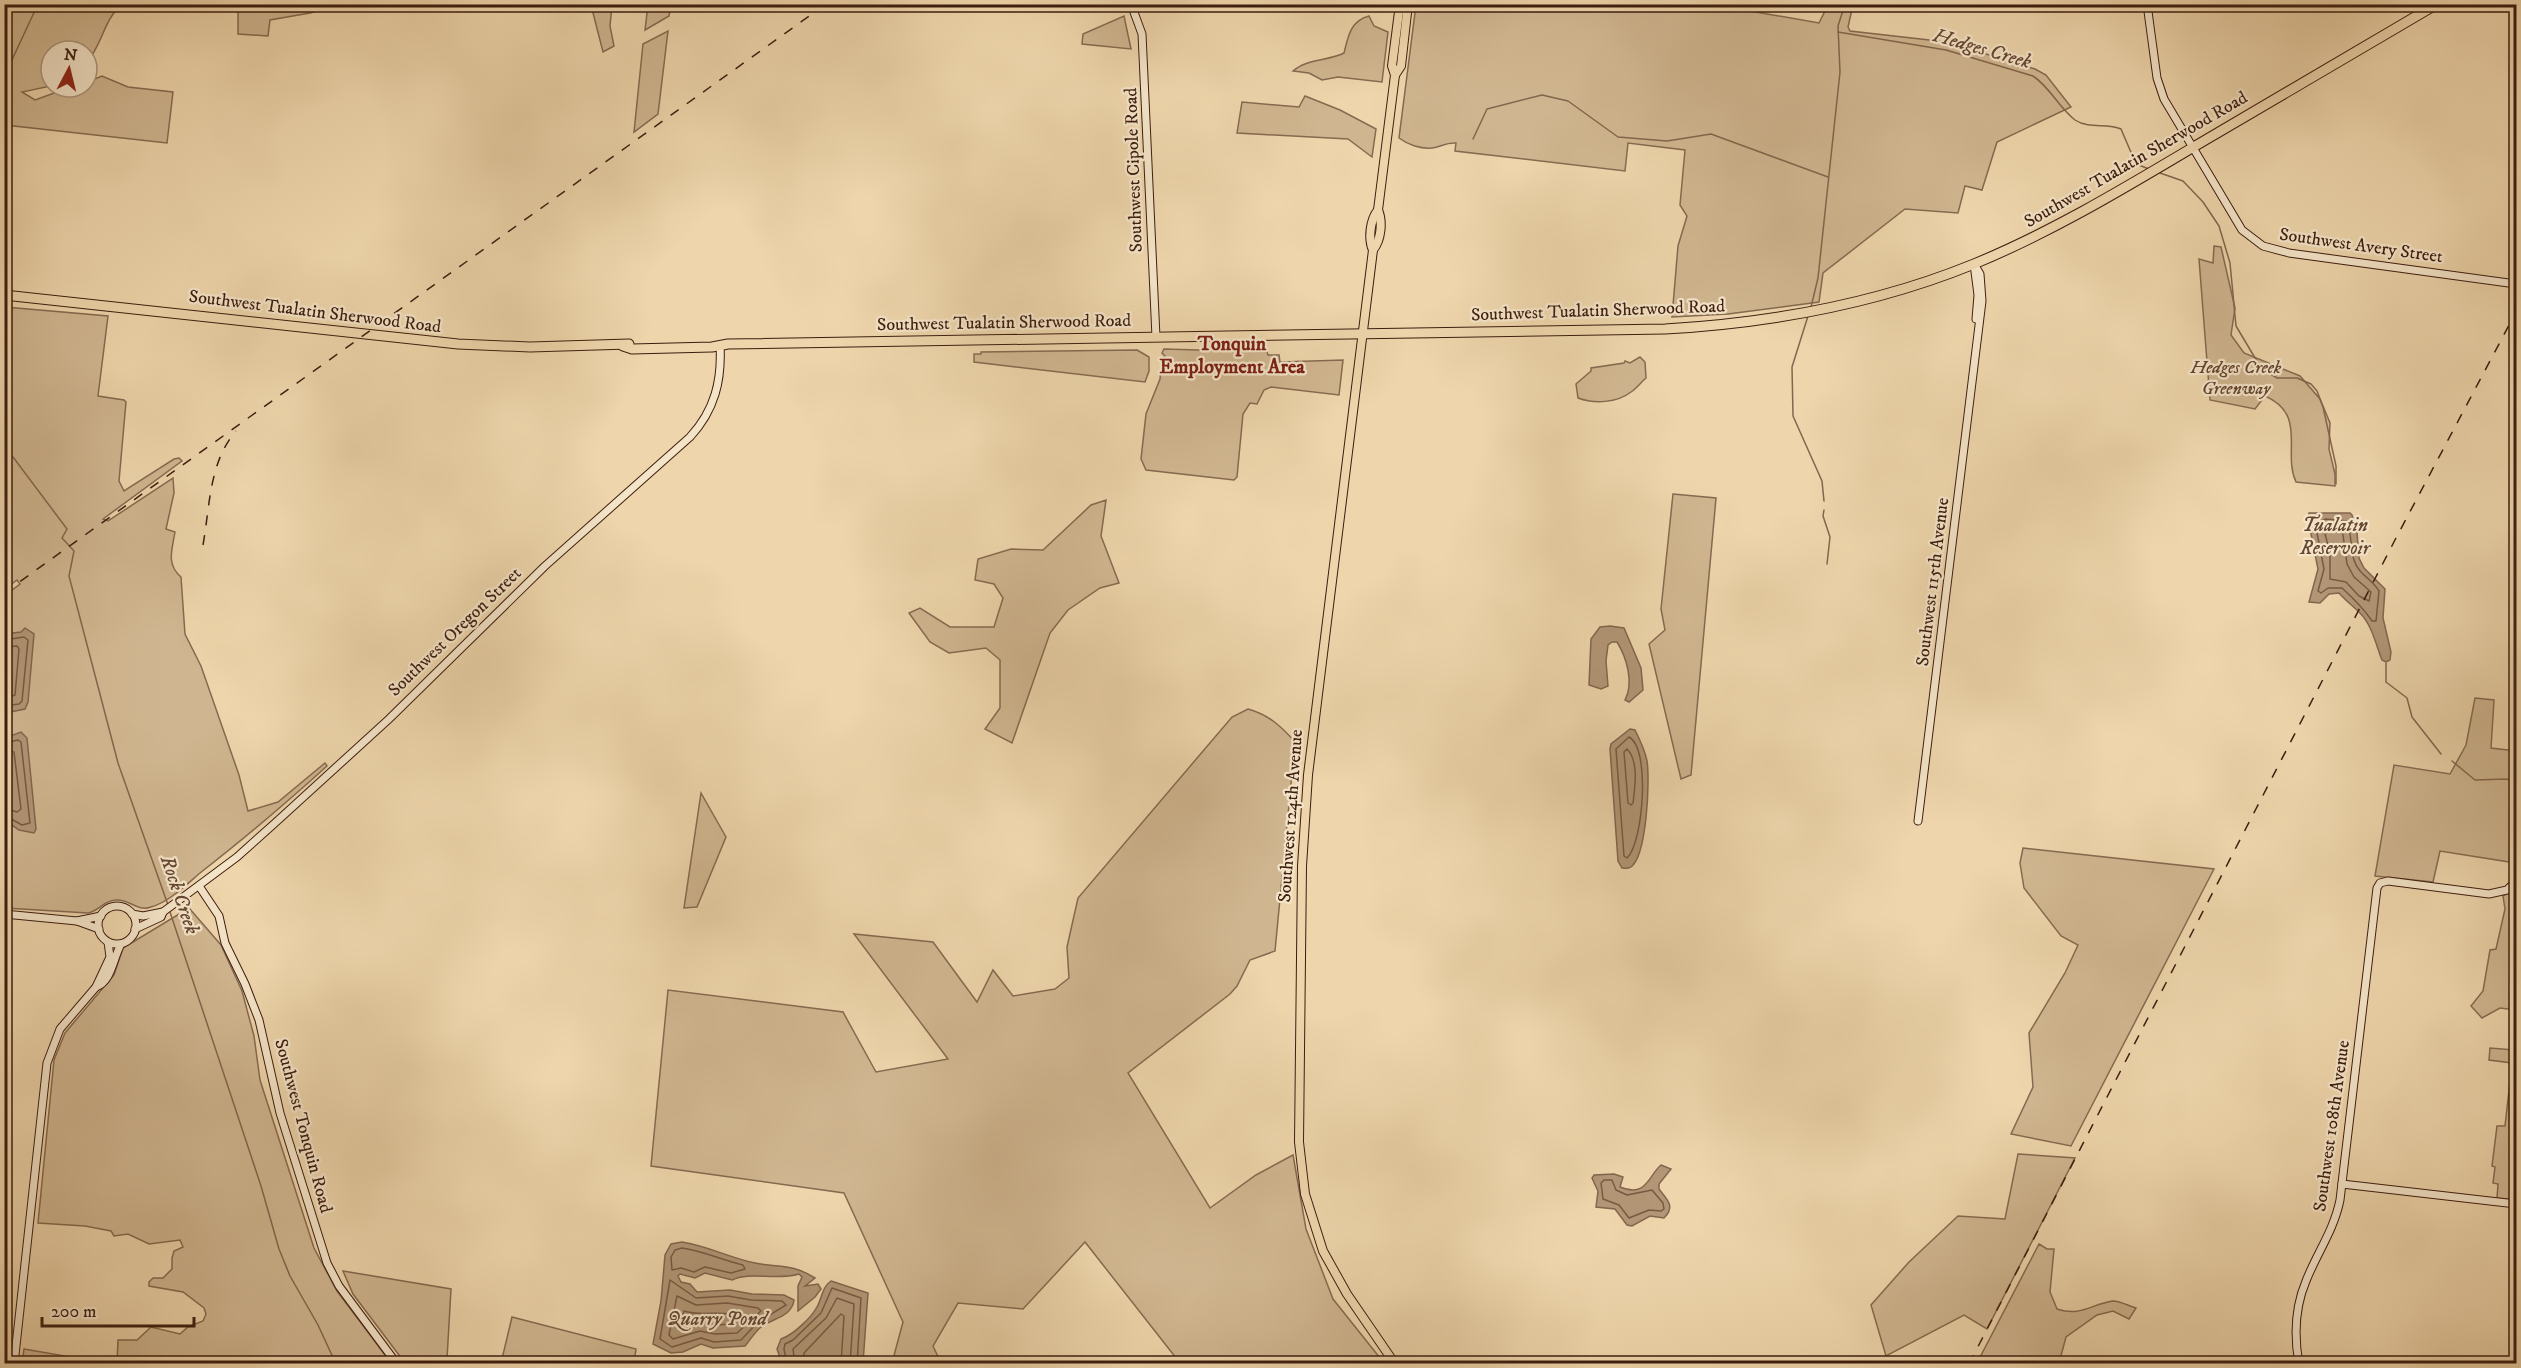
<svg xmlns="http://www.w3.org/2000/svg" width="2521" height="1368" viewBox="0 0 2521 1368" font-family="'IM FELL DW Pica',serif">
	<rect width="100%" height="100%" fill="#eed5ab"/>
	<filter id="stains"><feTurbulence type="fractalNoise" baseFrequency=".00333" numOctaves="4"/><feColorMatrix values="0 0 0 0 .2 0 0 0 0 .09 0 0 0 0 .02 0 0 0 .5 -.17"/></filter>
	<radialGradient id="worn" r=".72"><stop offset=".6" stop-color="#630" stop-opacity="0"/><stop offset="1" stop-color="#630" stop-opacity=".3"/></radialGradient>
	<g fill="#d0b690" stroke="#866a50" stroke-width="1.5">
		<path d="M5,4L121,5C104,20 102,45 87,62V51H51V86L22,92L35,100L71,87H87V82L102,76L128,87L173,92L167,143L5,125Z"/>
		<polygon points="238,5 238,4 338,5 310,13 270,20 268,36 238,34"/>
		<polygon points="591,5 612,5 610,26 614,46 603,52"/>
		<polygon points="648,5 671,5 669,16 645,30"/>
		<path d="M1416,5L1728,4V7L1819,23L1828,5H1853L1848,27L1850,31L1947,42L2035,69L2046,75L2071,107L1997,142L1982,190L1965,186L1958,213L1905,209L1823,273L1819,302L1728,314L1672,317L1678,246L1687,216L1680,205L1685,150L1628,143L1625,171L1455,151L1456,143C1446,142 1441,147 1432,148C1421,149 1408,145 1399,138Z"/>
		<polygon points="1124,16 1131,49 1082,44 1083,34"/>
		<path d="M1369,16L1374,26L1388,32L1382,82L1338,77L1322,80L1309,73L1293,71C1306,59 1328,61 1344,53C1348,37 1350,21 1369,16Z"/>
		<polygon points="668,31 658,114 634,132 643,44"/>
		<polygon points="1305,96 1340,110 1376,129 1372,157 1348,139 1237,133 1242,102 1299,107"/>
		<path d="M2214,246L2221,247L2235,308L2231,335L2244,353L2300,376L2320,399L2330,423L2329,449L2335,474V486L2296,482C2282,452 2308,415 2265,396L2255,409L2210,400L2199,259L2213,263Z"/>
		<path d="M5,307L108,316L98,396L124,400L126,402L119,481L124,491L174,459L179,458L182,461L103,519L108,521L173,478L174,493L166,529L175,532C172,550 166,564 181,577L185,634L201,666L239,775L248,811L278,802L325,763L327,766C286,803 244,839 200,873C186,885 169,902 151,907C137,912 130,899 116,900C104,900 99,911 88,913L5,908L4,596L20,584L17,580L5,589Z"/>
		<polygon points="1164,349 1267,352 1268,355 1279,355 1280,362 1343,360 1339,395 1271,387 1264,390 1257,404 1250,403 1243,414 1237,477 1234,480 1146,470 1141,459 1146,414 1160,379 1162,359 1165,356 1162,353"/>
		<polygon points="1137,350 1149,357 1149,371 1145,382 974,362 974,354 981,354 981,352"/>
		<path d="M1640,357L1645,362L1646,378C1641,382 1637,388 1631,392C1617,403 1594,404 1578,398L1576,384L1591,371V368L1624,363L1625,361L1630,363Z"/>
		<polygon points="1673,494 1716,498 1691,775 1681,779 1649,644 1665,630 1661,609"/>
		<polygon points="1106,500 1101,536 1119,583 1100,588 1068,610 1050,633 1012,743 985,729 1000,708 1000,660 986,648 949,653 930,642 909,613 920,608 950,627 994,627 1003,598 994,584 975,580 978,559 1011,549 1043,550 1091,505"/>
		<polygon points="2475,698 2494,700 2491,748 2516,751 2516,863 2440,851 2433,882 2375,876 2394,765 2450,774 2466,745"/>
		<path d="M1248,709C1269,715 1281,726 1295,742L1275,951L1250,960L1237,986L1230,994L1128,1073L1210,1208L1256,1175L1293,1155L1306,1229L1333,1299L1384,1363H1180L1085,1242L1023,1309L958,1303L933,1346L941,1363H892L903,1322L844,1193L651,1166L668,990L843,1012L876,1072L948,1059L854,934L933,942L977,1002L993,970L1013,996L1055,989L1069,978L1067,947L1078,898L1232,717Z"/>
		<polygon points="701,793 726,837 697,907 684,908"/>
		<polygon points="2023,848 2214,869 2071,1146 2011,1134 2033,1087 2029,1033 2065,973 2078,945 2061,936 2024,888 2020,863"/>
		<polygon points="2516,888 2516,1010 2500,1008 2482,1018 2471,1006 2483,991 2490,950 2496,949 2505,909 2503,896"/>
		<polygon points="189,908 221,945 242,991 254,1036 260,1080 314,1248 337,1291 391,1363 117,1363 118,1340 137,1340 151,1327 180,1334 188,1327 203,1321 206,1314 204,1308 183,1292 149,1286 149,1282 153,1278 163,1278 172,1269 172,1258 174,1251 183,1247 180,1240 149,1244 128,1234 114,1236 111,1231 85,1226 38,1223 54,1060 65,1033 114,975 123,948"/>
		<polygon points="2516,1027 2516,1200 2497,1198 2498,1184 2493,1183 2495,1167 2492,1166 2497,1126 2505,1126 2512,1063 2489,1060 2490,1048 2514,1050"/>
		<polygon points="2018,1154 2075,1158 1987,1329 1964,1315 1886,1356 1871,1305 1909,1262 1958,1216 2005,1219"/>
		<path d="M2039,1244L2047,1249H2054L2050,1292L2057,1309C2081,1317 2091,1304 2113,1301C2120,1301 2129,1306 2136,1308L2129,1319L2113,1311L2097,1315L2066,1337L2059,1363H1977Z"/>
		<polygon points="343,1271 451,1289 447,1359 468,1363 405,1363 353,1294"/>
		<polygon points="512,1317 636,1349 634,1363 501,1363"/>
		<polygon points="24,1349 71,1357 70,1363 22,1363"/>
	</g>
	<g fill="#b29676" stroke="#83664d" stroke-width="1.5">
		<path d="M2309,513H2350L2352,515L2357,532L2359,558L2364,568L2385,589L2383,618L2391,652L2390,660L2386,662L2382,660C2376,645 2372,625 2360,613C2353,606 2346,601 2339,593L2329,594L2320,603L2309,602L2318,569L2308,519Z"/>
		<path d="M1610,626L1624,628L1641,668L1643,690L1629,702L1625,700C1634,683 1627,658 1617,642H1612L1608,645L1606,661L1608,686L1601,689L1589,685L1591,639L1600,627Z"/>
		<polygon points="25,628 34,634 28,702 25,709 5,713 5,634 21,632"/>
		<path d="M1630,729L1635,730C1640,740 1645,750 1647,761C1650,780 1647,855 1631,867C1628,869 1626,868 1622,868L1618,861L1610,749L1611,744Z"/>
		<polygon points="21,732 27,738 36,829 34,833 19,830 5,820 5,738"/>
		<path d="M1661,1165L1671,1169L1659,1184V1189C1667,1200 1676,1206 1664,1218L1650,1216L1632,1226L1627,1225L1615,1209L1596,1207L1598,1191L1592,1178L1594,1175L1614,1174L1623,1177L1620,1187C1647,1198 1648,1176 1661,1165Z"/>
		<path d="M682,1242C708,1246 730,1258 755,1263C780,1268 791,1263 815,1278L805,1286L818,1284L821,1289L815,1297L798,1311V1286L802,1277L799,1274C776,1281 750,1271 732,1280L705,1273L695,1278L680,1274L678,1276L681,1282L690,1284L697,1292L730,1290L752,1294L784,1295L794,1300C792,1317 773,1318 761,1327C755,1332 750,1340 745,1346L713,1348L701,1344L683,1352L671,1353L653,1344L661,1301L665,1255L671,1244Z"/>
		<path d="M831,1281L868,1293L863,1363H782L777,1349L781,1339C793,1335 811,1318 817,1307C822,1298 822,1287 831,1281Z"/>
	</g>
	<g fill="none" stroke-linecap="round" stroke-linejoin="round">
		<g stroke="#785a42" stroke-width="1.5">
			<path d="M2326,519L2347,521C2352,534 2350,548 2354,560C2358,574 2372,579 2379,591L2376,621H2372C2364,609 2353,598 2342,588H2328L2321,593L2318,591L2324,569L2315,523Z"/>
			<polygon points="2327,526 2342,528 2347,564 2354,577 2371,592 2369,601 2359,596 2346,582 2330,579 2330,553 2324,530"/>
			<polyline points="4,640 24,637 28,640 22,701 19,704 4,706"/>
			<polyline points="4,647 17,646 19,649 15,695 4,699"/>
			<path d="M1629,737C1651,748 1643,844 1627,858L1624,856L1616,749Z"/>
			<polyline points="4,743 18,740 21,742 30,823 22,825 4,815"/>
			<path d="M1627,749C1639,761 1635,787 1633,803L1631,805L1628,803L1624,752Z"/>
			<polyline points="4,751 14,752 21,809 17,812 4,808"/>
			<polygon points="1604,1180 1612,1180 1616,1190 1627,1195 1652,1190 1663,1203 1664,1209 1661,1211 1649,1210 1629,1218 1619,1205 1603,1199 1601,1183"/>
			<path d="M682,1248C703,1251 722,1260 743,1265L745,1269L731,1273L705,1267L694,1272L681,1268L672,1270L671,1257L675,1250Z"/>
			<polygon points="670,1280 696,1298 728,1296 751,1300 782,1301 786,1305 758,1322 741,1340 714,1342 701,1338 672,1347 660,1339"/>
			<polygon points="677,1296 696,1305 727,1303 758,1308 761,1311 737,1333 715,1334 700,1331 673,1339 669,1335"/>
			<path d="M684,1311C702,1317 719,1310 736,1315L738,1318L732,1324L716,1325L700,1322L682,1328L680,1325Z"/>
			<polyline points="787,1364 784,1349 785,1344 793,1340 821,1313 832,1288 861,1298 857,1364"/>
			<polyline points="795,1364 793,1349 826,1318 837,1298 854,1304 850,1364"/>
			<polyline points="804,1364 804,1353 841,1314 844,1316 841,1364"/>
		</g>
		<g stroke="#83664d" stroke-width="1.5">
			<path d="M1838,32L1946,50L2033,76C2050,87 2059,108 2075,120C2090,130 2107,122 2121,129L2136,164L2149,169"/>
			<polyline points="4,77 38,4"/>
			<polyline points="1473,139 1487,109 1542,95 1568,101 1618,137 1667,141 1711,134 1828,177"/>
			<polyline points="2160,173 2183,181 2203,202 2219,226 2230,263 2236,326 2261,368 2277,378 2297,378 2311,384 2317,391 2323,407 2336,466 2336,484"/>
			<polyline points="1811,307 1818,278 1840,72 1838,26 1845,4"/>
			<polyline points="1808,316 1792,367 1793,416 1822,481 1824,501"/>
			<polyline points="4,445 67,529 62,538 74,551 69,576 118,763 168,905"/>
			<polyline points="1824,510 1823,516 1830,537 1827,564"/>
			<polyline points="2386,663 2386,682 2407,698 2412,717 2441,754"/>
			<polyline points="2452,761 2475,780 2506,779 2516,782"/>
			<polyline points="169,909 261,1186 279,1249 290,1276 318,1325 336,1364"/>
		</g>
		<g stroke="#3d1d0f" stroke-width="9">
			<g id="secondary">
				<polyline points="1131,4 1142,34 1156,337"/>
				<polyline points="2147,4 2157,78 2164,99 2242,230 2263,246 2289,253 2516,284"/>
				<polyline points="1974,264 1978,295 1976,319"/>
				<polyline points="1918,821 1982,301 1980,274 1974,264"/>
				<polyline points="199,886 219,916 225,943 245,984 259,1020 280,1113 327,1263 339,1286 397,1364"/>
				<circle cx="117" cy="925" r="19"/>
				<polyline points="4,914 77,921 101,916"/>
				<polyline points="132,914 143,916 163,912"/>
				<polyline points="77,921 99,929"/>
				<path d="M135,929L161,917L163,912L237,857L275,823L389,719L545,566L690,437C715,410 722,380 720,345"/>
				<polyline points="96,987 110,957 108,942"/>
				<polyline points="2342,1184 2516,1204"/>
				<path d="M14,1364L47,1063L60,1029L96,987C112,981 113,958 121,944"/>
				<path d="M2299,1364C2294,1336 2295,1307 2306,1281C2317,1253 2334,1230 2340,1200L2377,888L2380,883L2388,881L2489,894L2507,890L2516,881"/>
			</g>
		</g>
		<g stroke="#3d1d0f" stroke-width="10">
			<g id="primary">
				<polyline points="1395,75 1392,66 1400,4"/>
				<path d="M1373,250C1368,239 1370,220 1378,210"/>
				<path d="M1395,1364L1347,1294L1323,1251L1305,1194L1299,1142L1302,866L1308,775L1373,250C1381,240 1383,222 1378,210L1395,75L1401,66L1408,4"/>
			</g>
		</g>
		<g stroke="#3d1d0f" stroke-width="11">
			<g id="highway">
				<polyline points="4,295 458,344 530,347 629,344"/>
				<path d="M623,346L632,349L712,347L728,344L1665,329C1770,323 1876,304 1974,264C2054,231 2128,186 2202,142C2280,96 2358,50 2437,4"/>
			</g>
		</g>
		<use href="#secondary" stroke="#f4e4c8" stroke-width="7"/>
		<use href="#primary" stroke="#eed5ab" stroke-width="8"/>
		<use href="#highway" stroke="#eed5ab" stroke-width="9"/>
		<g stroke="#3d1d0f" stroke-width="1.5" stroke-dasharray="10 10" stroke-linecap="butt">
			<path d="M203,545C210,506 209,462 236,431"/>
			<polyline points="4,593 826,4"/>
			<polyline points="1969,1364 2396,538 2516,312"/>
		</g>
	</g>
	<g text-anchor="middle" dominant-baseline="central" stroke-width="4.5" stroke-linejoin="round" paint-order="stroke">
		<g font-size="18" fill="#3d1d0f" stroke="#f4e4c8">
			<text transform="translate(2136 160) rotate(-30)">Southwest Tualatin Sherwood Road</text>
			<text transform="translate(1134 170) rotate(-92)">Southwest Cipole Road</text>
			<text transform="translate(2361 246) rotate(8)">Southwest Avery Street</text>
			<text transform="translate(1598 311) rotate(-2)">Southwest Tualatin Sherwood Road</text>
			<text transform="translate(315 312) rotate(7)">Southwest Tualatin Sherwood Road</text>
			<text transform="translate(1004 323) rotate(-1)">Southwest Tualatin Sherwood Road</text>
			<text transform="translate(1933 582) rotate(-83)">Southwest 115th Avenue</text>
			<text transform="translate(455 632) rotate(-44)">Southwest Oregon Street</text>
			<text transform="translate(1291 816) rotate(-86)">Southwest 124th Avenue</text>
			<text transform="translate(303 1126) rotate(75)">Southwest Tonquin Road</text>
			<text transform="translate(2332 1126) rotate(-82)">Southwest 108th Avenue</text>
		</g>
		<g font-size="18" font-style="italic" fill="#62432f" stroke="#f4e4c8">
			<text x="2236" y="368">Hedges Creek<tspan x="2236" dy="21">Greenway</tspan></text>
		</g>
		<g font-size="20" font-style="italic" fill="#664733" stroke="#f4e4c8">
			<text transform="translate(1982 49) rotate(16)">Hedges Creek</text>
			<text x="2335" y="525">Tualatin<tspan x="2335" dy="23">Reservoir</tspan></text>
			<text transform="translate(179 895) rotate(71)">Rock Creek</text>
			<text x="717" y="1319">Quarry Pond</text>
		</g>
		<g font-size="20" font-weight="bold" fill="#7a1f14" stroke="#f4e4c8">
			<text x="1232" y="344">Tonquin<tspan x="1232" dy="23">Employment Area</tspan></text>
		</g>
	</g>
	<rect width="2521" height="1368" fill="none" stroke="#eed5ab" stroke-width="24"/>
	<rect x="6" y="6" width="2509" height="1356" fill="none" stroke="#3d1d0f" stroke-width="3"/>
	<rect x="12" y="12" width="2497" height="1344" fill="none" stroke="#3d1d0f" stroke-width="1.5"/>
	<g transform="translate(69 69) rotate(7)"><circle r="28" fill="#f4e4c8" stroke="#ab947e" stroke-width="1.5"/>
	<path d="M0-4.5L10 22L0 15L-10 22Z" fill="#8f2418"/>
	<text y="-9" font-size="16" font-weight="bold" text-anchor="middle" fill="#3d1d0f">N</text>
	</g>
	<path d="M42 1317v9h152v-9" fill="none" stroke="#3d1d0f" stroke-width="3"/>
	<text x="51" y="1317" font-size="18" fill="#3d1d0f" stroke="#f4e4c8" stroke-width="4.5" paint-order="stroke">200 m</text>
	<rect width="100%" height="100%" filter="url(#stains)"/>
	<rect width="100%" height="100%" fill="url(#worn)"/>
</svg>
